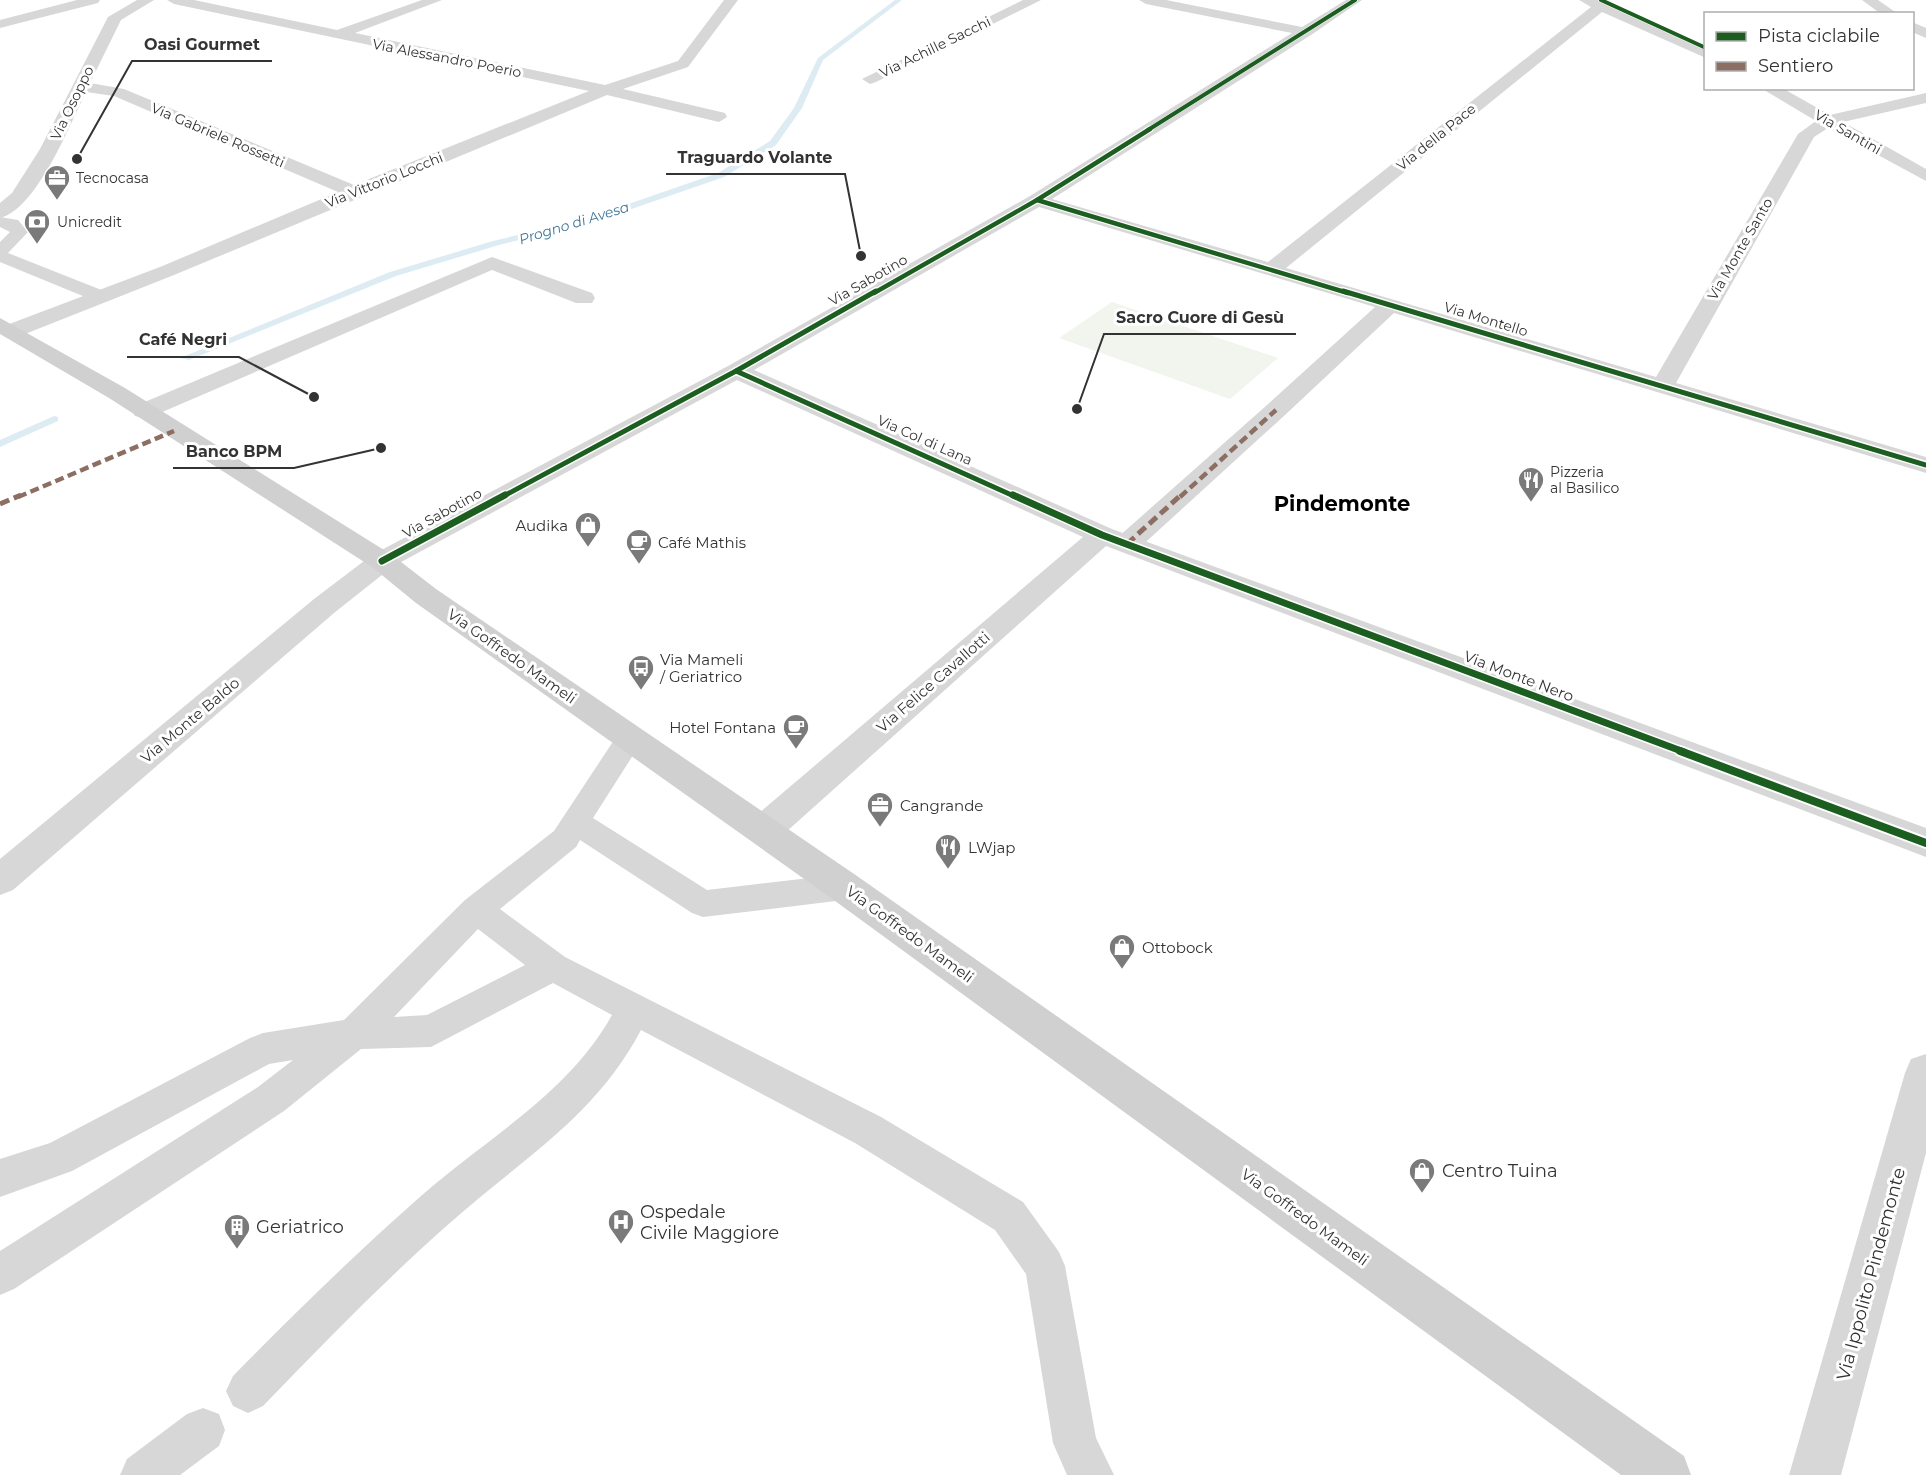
<svg xmlns="http://www.w3.org/2000/svg" width="1926" height="1475" viewBox="0 0 1926 1475" font-family="Montserrat,sans-serif">
	<rect width="100%" height="100%" fill="#fff"/>
	<polygon fill="#f1f5ed" points="1112,302 1278,358 1230,399 1059,338"/>
	<g fill="none" stroke-linecap="round" stroke-linejoin="round">
		<g fill="#ddebf3" fill-rule="evenodd">
			<polygon points="895,0 902,0 823,60 802,108 776,145 724,177 594,222 499,245 396,276 189,360 180,358 390,272 493,241 588,218 718,173 770,141 794,108 818,58"/>
			<polygon points="54,416 58,417 58,421 0,447 0,440"/>
		</g>
		<g fill="#d7d7d7" fill-rule="evenodd">
			<polygon points="0,217 18,220 28,232 8,253 109,293 111,297 109,301 95,301 0,262 0,242 10,232 0,227"/>
			<path d="M630,728L640,731L644,738L593,818L707,890L844,874L855,878L860,887L855,896L844,900L703,917L692,913L580,840L576,847L500,909L565,957L881,1117L1023,1202L1059,1252L1065,1266L1096,1438L1114,1475H1067L1053,1443L1026,1274L995,1230L855,1143L641,1030C595,1117 522,1159 451,1222C385,1280 324,1343 263,1406L248,1413L233,1406L226,1391L233,1376C294,1314 356,1253 421,1196C488,1137 568,1094 612,1015L553,983L431,1047L361,1049L284,1111L14,1289L0,1295V1251L258,1087L293,1060L269,1064L72,1171L0,1197V1159L50,1143L250,1038L263,1033L344,1020L465,900L554,831L620,731ZM478,929L525,965L427,1015L394,1017Z"/>
			<polygon points="203,1408 219,1414 225,1430 219,1446 180,1475 120,1475 127,1459 187,1414"/>
		</g>
		<polygon fill="#d7d7d7" fill-rule="evenodd" points="1276,403 1285,405 1288,410 1285,415 1137,550 1127,552 1117,550 1113,544 1117,538 1267,405"/>
		<g fill="#d7d7d7" fill-rule="evenodd">
			<polygon points="77,0 100,0 98,3 0,28 0,20"/>
			<path d="M137,0H154L121,20L90,83L124,89L354,185L589,91L174,4L167,0H194L337,30L422,0H442L355,33L605,85L678,61L724,0H738L688,67L623,89L725,113L727,117L719,122L607,95L174,275L20,336H4L1,331L4,326L160,267L338,192L114,96L86,92C70,124 37,209 0,218V203L12,193L40,149L108,17Z"/>
			<polygon points="1023,0 1041,0 876,82 870,84 862,79"/>
			<polygon points="1139,0 1166,0 1302,27 1346,0 1362,0 1311,35 1052,199 1268,262 1591,7 1579,0 1598,0 1706,48 1706,58 1602,12 1286,268 1656,377 1798,134 1816,121 1761,88 1782,88 1830,115 1926,93 1926,103 1843,122 1926,169 1926,181 1828,128 1814,137 1676,383 1926,457 1926,473 1394,313 1285,415 1276,417 1267,415 1264,410 1267,405 1375,307 1039,207 754,370 1112,529 1926,828 1926,857 1106,546 777,840 764,844 751,840 746,830 751,820 1083,537 737,380 392,567 334,613 13,890 0,895 0,859 314,599 372,555 728,366 1030,196 1292,33 1146,4"/>
			<polygon points="1862,0 1878,0 1898,14 1881,14"/>
			<polygon points="1912,22 1926,28 1926,38 1912,32"/>
			<polygon points="492,257 592,293 595,298 592,303 576,303 492,270 153,416 144,418 135,416 132,411 135,406"/>
			<polygon points="1926,1054 1926,1153 1841,1475 1789,1475 1905,1073 1911,1059"/>
		</g>
		<polygon fill="#d0d0d0" fill-rule="evenodd" points="0,318 125,388 392,555 436,589 857,876 1684,1456 1691,1475 1621,1475 831,898 416,603 372,567 109,398 0,334"/>
		<g stroke="#8d6e63" stroke-width="4.5" stroke-dasharray="9 4.5" stroke-linecap="butt">
			<polyline points="18,497 174,431"/>
			<polyline points="1180,497 1276,410"/>
		</g>
		<g stroke="#8d6e63" stroke-width="5" stroke-dasharray="10 5" stroke-linecap="butt">
			<polyline points="0,504 21,495"/>
			<polyline points="1127,544 1181,495"/>
		</g>
		<g stroke="#fff" stroke-width="5">
			<g id="cycleway-far4">
				<polyline points="1601,0 1706,48"/>
				<polyline points="1148,130 1355,0"/>
			</g>
		</g>
		<g stroke="#fff" stroke-width="7">
			<g id="cycleway-far3">
				<polyline points="1037,200 1348,293"/>
				<polyline points="874,293 1037,200 1150,129"/>
			</g>
		</g>
		<g stroke="#fff" stroke-width="8">
			<g id="cycleway-far2">
				<polyline points="1343,291 1926,465"/>
				<polyline points="736,371 1016,497"/>
				<polyline points="502,497 736,371 876,291"/>
			</g>
		</g>
		<g stroke="#fff" stroke-width="10">
			<g id="cycleway-far1">
				<polyline points="1013,495 1102,535 1684,752"/>
				<polyline points="382,561 505,495"/>
			</g>
		</g>
		<g stroke="#fff" stroke-width="12">
			<polyline id="cycleway" points="1680,751 1926,843"/>
		</g>
		<use href="#cycleway-far4" stroke="#1b5e20" stroke-width="4"/>
		<use href="#cycleway-far3" stroke="#1b5e20" stroke-width="4.5"/>
		<use href="#cycleway-far2" stroke="#1b5e20" stroke-width="5"/>
		<use href="#cycleway-far1" stroke="#1b5e20" stroke-width="7"/>
		<use href="#cycleway" stroke="#1b5e20" stroke-width="8"/>
	</g>
	<defs>
		<g id="office-pin" transform="scale(1.35)"><path d="M0 17L-7.5 6A9.5 9.5 0 1 1 7.5 6Z" fill="#7a7a7a" stroke="#fff"/><path d="M-6-3h4V-5.5h4V-3h4V5H-6ZM-1-4.5V-3h2v-1.5ZM-6 0V1H6V0Z" fill="#fff"/></g>
		<g id="bank-pin" transform="scale(1.35)"><path d="M0 17L-7.5 6A9.5 9.5 0 1 1 7.5 6Z" fill="#7a7a7a" stroke="#fff"/><path d="M-6-4H6V4H-6ZM0-2.3a2.3 2.3 0 1 0 0 4.6a2.3 2.3 0 1 0 0-4.6Z" fill="#fff"/></g>
		<g id="restaurant-pin" transform="scale(1.35)"><path d="M0 17L-7.5 6A9.5 9.5 0 1 1 7.5 6Z" fill="#7a7a7a" stroke="#fff"/><path d="M-5-6h1v4h1v-4h1v4h1v-4h1v5L-1.5 .5V6h-2V.5L-5-1ZM5-6V6H3V1.5H1.5Q1.5-4 5-6Z" fill="#fff"/></g>
		<g id="shop-pin" transform="scale(1.35)"><path d="M0 17L-7.5 6A9.5 9.5 0 1 1 7.5 6Z" fill="#7a7a7a" stroke="#fff"/><path d="M-5-2.5h2.3a2.7 3.5 0 0 1 5.4 0H5L5.5 6h-11ZM-1.5-2.5h3a1.5 2.3 0 0 0-3 0Z" fill="#fff"/></g>
		<g id="cafe-pin" transform="scale(1.35)"><path d="M0 17L-7.5 6A9.5 9.5 0 1 1 7.5 6Z" fill="#7a7a7a" stroke="#fff"/><path d="M-5.5-4.5H6V0H3Q3 3.5 0 3.5H-2.5Q-5.5 3.5-5.5 0ZM3-3.2v2h1.7v-2ZM-6 4.5H4V6H-6Z" fill="#fff"/></g>
		<g id="bus-pin" transform="scale(1.35)"><path d="M0 17L-7.5 6A9.5 9.5 0 1 1 7.5 6Z" fill="#7a7a7a" stroke="#fff"/><path d="M-5-6H5V4H4V6H2V4H-2V6H-4V4H-5ZM-3.5-4V0h7V-4ZM-3.5 1.2v1.5H-2V1.2ZM2 1.2v1.5H3.5V1.2Z" fill="#fff"/></g>
		<g id="hospital-pin" transform="scale(1.35)"><path d="M0 17L-7.5 6A9.5 9.5 0 1 1 7.5 6Z" fill="#7a7a7a" stroke="#fff"/><path d="M-5-5h3v3.5h4V-5h3V5h-3V1.5h-4V5h-3Z" fill="#fff"/></g>
		<g id="building-pin" transform="scale(1.35)"><path d="M0 17L-7.5 6A9.5 9.5 0 1 1 7.5 6Z" fill="#7a7a7a" stroke="#fff"/><path d="M-4-6H4V6H1V3H-1V6H-4ZM-2.5-4.3h1.7v1.8h-1.7ZM.8-4.3h1.7v1.8H.8ZM-2.5-1h1.7V.8h-1.7ZM.8-1h1.7V.8H.8Z" fill="#fff"/></g>
	</defs>
	<g fill-rule="evenodd">
		<use href="#office-pin" x="57" y="178"/>
		<use href="#bank-pin" x="37" y="222"/>
		<use href="#restaurant-pin" x="1531" y="480"/>
		<use href="#shop-pin" x="588" y="525"/>
		<use href="#cafe-pin" x="639" y="542"/>
		<use href="#bus-pin" x="641" y="668"/>
		<use href="#cafe-pin" x="796" y="727"/>
		<use href="#office-pin" x="880" y="805"/>
		<use href="#restaurant-pin" x="948" y="847"/>
		<use href="#shop-pin" x="1122" y="947"/>
		<use href="#shop-pin" x="1422" y="1171"/>
		<use href="#hospital-pin" x="621" y="1222"/>
		<use href="#building-pin" x="237" y="1227"/>
	</g>
	<g text-anchor="middle" dominant-baseline="central" stroke-width="6" stroke-linejoin="round" paint-order="stroke">
		<g font-size="14" fill="#333" stroke="#fff">
			<text transform="translate(935 47) rotate(-26)">Via Achille Sacchi</text>
			<text transform="translate(447 58) rotate(11)">Via Alessandro Poerio</text>
			<text transform="translate(72 103) rotate(-64)">Via Osoppo</text>
			<text transform="translate(1848 132) rotate(30)">Via Santini</text>
			<text transform="translate(218 135) rotate(23)">Via Gabriele Rossetti</text>
			<text transform="translate(1436 137) rotate(-39)">Via della Pace</text>
			<text transform="translate(384 180) rotate(-22)">Via Vittorio Locchi</text>
			<text transform="translate(1740 249) rotate(-60)">Via Monte Santo</text>
			<text transform="translate(868 280) rotate(-30)">Via Sabotino</text>
			<text transform="translate(1486 319) rotate(17)">Via Montello</text>
			<text transform="translate(925 440) rotate(24)">Via Col di Lana</text>
			<text transform="translate(442 513) rotate(-29)">Via Sabotino</text>
		</g>
		<g font-size="14" fill="#333" stroke="#fff" text-anchor="start">
			<text x="76" y="178">Tecnocasa</text>
			<text x="57" y="222">Unicredit</text>
			<text x="1550" y="472">Pizzeria<tspan x="1550" dy="16">al Basilico</tspan></text>
		</g>
		<g font-size="14" font-style="italic" fill="#3f7597" stroke="#fff">
			<text transform="translate(574 223) rotate(-17)">Progno di Avesa</text>
		</g>
		<g font-size="15" fill="#333" stroke="#fff" text-anchor="start">
			<text x="568" y="525" text-anchor="end">Audika</text>
			<text x="658" y="542">Café Mathis</text>
			<text x="660" y="659">Via Mameli<tspan x="660" dy="17">/ Geriatrico</tspan></text>
			<text x="776" y="727" text-anchor="end">Hotel Fontana</text>
			<text x="900" y="805">Cangrande</text>
			<text x="968" y="847">LWjap</text>
			<text x="1142" y="947">Ottobock</text>
		</g>
		<g font-size="15" fill="#333" stroke="#fff">
			<text transform="translate(512 656) rotate(35)">Via Goffredo Mameli</text>
			<text transform="translate(1519 676) rotate(21)">Via Monte Nero</text>
			<text transform="translate(933 682) rotate(-41)">Via Felice Cavallotti</text>
			<text transform="translate(190 720) rotate(-40)">Via Monte Baldo</text>
			<text transform="translate(910 934) rotate(36)">Via Goffredo Mameli</text>
			<text transform="translate(1305 1217) rotate(36)">Via Goffredo Mameli</text>
		</g>
		<g font-size="18" fill="#333" stroke="#fff" text-anchor="start">
			<text x="1442" y="1171">Centro Tuina</text>
			<text x="640" y="1212">Ospedale<tspan x="640" dy="21">Civile Maggiore</tspan></text>
			<text x="256" y="1227">Geriatrico</text>
		</g>
		<g font-size="18" fill="#333" stroke="#fff">
			<text transform="translate(1871 1274) rotate(-75)">Via Ippolito Pindemonte</text>
		</g>
		<g font-size="21" font-weight="bold" fill="#000" stroke="#fff">
			<text x="1342" y="503">Pindemonte</text>
		</g>
	</g>
	<path fill="none" stroke="#333" stroke-width="2" d="M77 159L132 61H272M861 256L845 174H666M1077 409L1104 334H1296M314 397L239 357H127M381 448L294 468H173"/>
	<g fill="#333" stroke="#fff" stroke-width="2">
		<circle cx="77" cy="159" r="6"/>
		<circle cx="861" cy="256" r="6"/>
		<circle cx="1077" cy="409" r="6"/>
		<circle cx="314" cy="397" r="6"/>
		<circle cx="381" cy="448" r="6"/>
	</g>
	<g font-size="16" text-anchor="middle" font-weight="bold" fill="#333" stroke="#fff" stroke-width="6" stroke-linejoin="round" paint-order="stroke">
		<text x="202" y="50">Oasi Gourmet</text>
		<text x="755" y="163">Traguardo Volante</text>
		<text x="1200" y="323">Sacro Cuore di Gesù</text>
		<text x="183" y="345">Café Negri</text>
		<text x="234" y="457">Banco BPM</text>
	</g>
	<rect x="1704" y="12" width="210" height="78" fill="#ffffff" stroke="#adadad" stroke-width="1.5"/>
	<rect x="1716" y="32" width="30" height="9" fill="#1b5e20" stroke="#adadad" stroke-width="1.5"/>
	<text x="1758" y="42" font-size="18" fill="#333333">Pista ciclabile</text>
	<rect x="1716" y="62" width="30" height="9" fill="#8d6e63" stroke="#adadad" stroke-width="1.5"/>
	<text x="1758" y="72" font-size="18" fill="#333333">Sentiero</text>
</svg>
